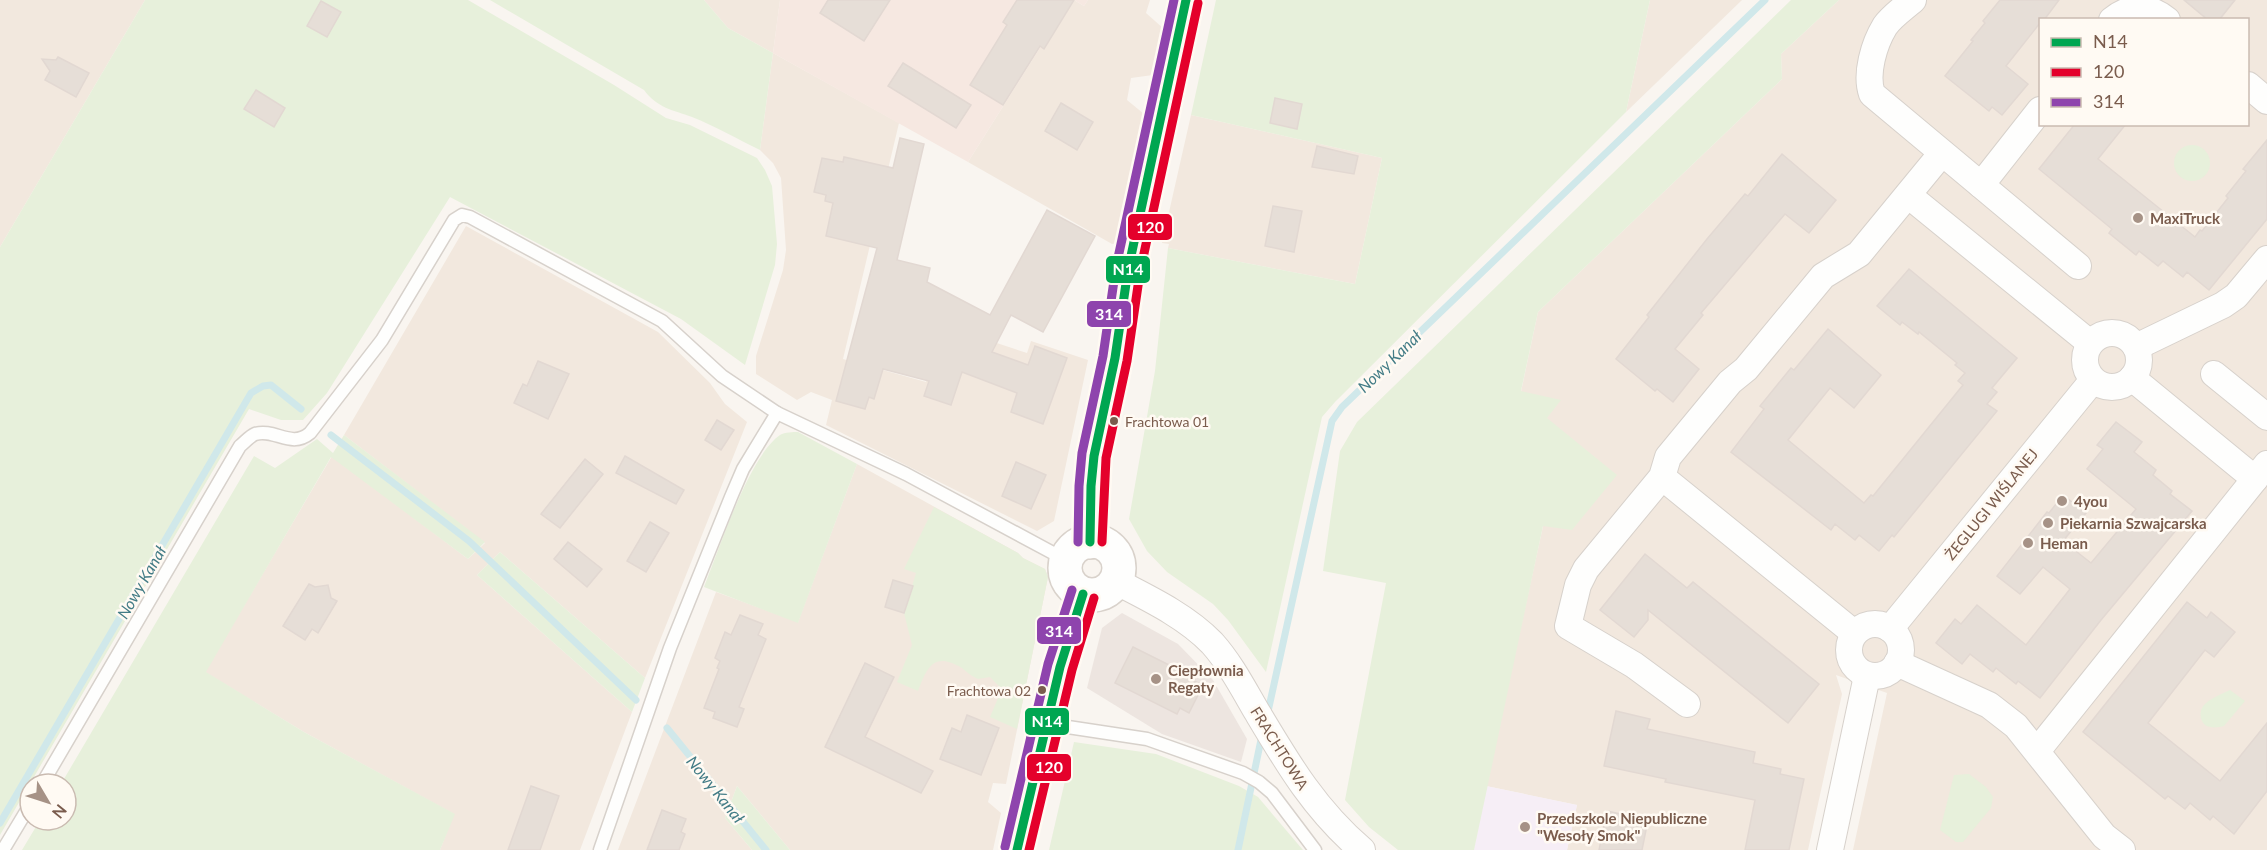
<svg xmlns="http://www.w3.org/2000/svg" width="2267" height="850" viewBox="0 0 2267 850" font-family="Lato,sans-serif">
	<rect width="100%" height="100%" fill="#f9f5f0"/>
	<g fill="#f2e8de" fill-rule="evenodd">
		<polygon points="0,0 145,0 0,247"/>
		<polygon points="704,0 780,0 773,53 899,123 843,359 926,382 945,326 1027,353 1031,341 1088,360 1054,521 1037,531 826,425 832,400 811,392 797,400 756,374 756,356 783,270 786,250 781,178 773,163 760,150 773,53 728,28"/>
		<polygon points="1074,0 1084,6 1088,0 1150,0 1146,13 1164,29 1153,75 1131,78 1127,100 1144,114 1117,243 1112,244 968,162 1041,46 1044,47"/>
		<polygon points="1650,0 1742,0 1626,112"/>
		<path d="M1839,0H2267V850H1853L1887,693L1836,675L1842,694L1808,850H1567L1577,805L1486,786L1549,499L1500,490L1538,312L1782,79L1781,54ZM2040,20H2248V124H2040Z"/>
		<polygon points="1191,115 1382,158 1355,284 1168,248 1169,244 1162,243"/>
		<polygon points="466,226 658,332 710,383 725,404 747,422 645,678 500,552 477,575 632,712 580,850 440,850 454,814 304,732 205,672 332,456 468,559 485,543 344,435"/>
		<polygon points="857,464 1018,553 1023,558 1045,569 1048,577 1006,784 993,783 988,802 1001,813 993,850 790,850 737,786 725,818 752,850 618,850 716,592 798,622"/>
	</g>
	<polygon fill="#f6e8e1" points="780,0 1088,0 1084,6 1074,0 1044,48 1041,46 968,162 773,53"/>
	<polygon fill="#ede5e0" points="1122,613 1178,644 1213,680 1247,739 1241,762 1162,734 1087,688 1102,628"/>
	<polygon fill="#f6eef6" points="1486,786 1577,805 1567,850 1474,850"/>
	<g fill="#e7f0db">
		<polygon points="145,0 468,0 614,85 666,118 690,125 757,158 765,170 772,186 777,244 775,265 745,365 681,319 450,197 327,393 303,420 281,420 249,409 0,835 0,247"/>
		<path d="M490,0H704L728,28L773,53L760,150C737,139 715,126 692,117C673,110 657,108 644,90Z"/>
		<polygon points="1216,0 1650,0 1626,112 1335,402 1322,417 1266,672 1228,620 1213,604 1167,572 1147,551 1129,519 1155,371 1168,248 1355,284 1382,158 1191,115"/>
		<polygon points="1791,0 1839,0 1781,54 1782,79 1538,312 1521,391 1561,400 1547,418 1617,475 1572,530 1543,526 1474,850 1398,850 1369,827 1345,800 1386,583 1323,571 1340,451 1357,422"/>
		<circle cx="2192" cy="163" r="18"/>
		<path d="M798,432L857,464L798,623L704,587C719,550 749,456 780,435C785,432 793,432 798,432Z"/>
		<polygon points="344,435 485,542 468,559 331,457 206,672 304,732 455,814 440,850 22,850 40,820 66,820 66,784 61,784 254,456 275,468 317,439 333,453"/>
		<path d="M934,507L1018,553L1023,558L1045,569L1048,577L1017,729L990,717L1002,689L990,677L978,679C971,676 967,672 962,668C934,651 927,667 918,691L897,682L912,645L904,613L916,573L904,569Z"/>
		<polygon points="500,552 645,678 632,712 477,575"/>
		<path d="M2230,690L2245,701L2224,726C2219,727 2211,729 2205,725C2199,720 2199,709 2205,704C2211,698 2222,694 2230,690Z"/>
		<polygon points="1074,742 1156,754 1239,786 1258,797 1303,850 1049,850"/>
		<polygon points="1969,774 1986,787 1993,797 1991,808 1963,842 1956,842 1940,830 1954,775"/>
		<polygon points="737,786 790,850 752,850 725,818"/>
	</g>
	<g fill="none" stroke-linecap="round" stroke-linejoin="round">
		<g stroke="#d0e8ea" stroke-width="7">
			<polyline points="331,435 469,541 636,700"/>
			<polyline points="1267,716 1332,421 1342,407 1765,0"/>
			<polyline points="667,728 766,850"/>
			<polyline points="0,823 251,393 263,386 271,385 301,409"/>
			<polyline points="1238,850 1262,735"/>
		</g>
	</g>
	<g fill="#e6ded7" stroke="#e2d8d2" stroke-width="1.5">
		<polygon points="828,0 890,0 864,41 820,13"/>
		<polygon points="1017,0 1074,0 1044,49 1040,46 1003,105 970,85 1007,25 1003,22"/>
		<polygon points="2000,0 2059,0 2044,20 2040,20 2040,23 2006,66 2028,84 2002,115 1992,107 1989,111 1945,76 1973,41 1971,40 1985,23 1983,21"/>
		<polygon points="2184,0 2235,0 2219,20 2208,20"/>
		<polygon points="321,1 341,12 327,37 307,26"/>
		<polygon points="58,57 89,73 76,97 45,80 50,71 42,59 56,60"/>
		<polygon points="903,63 971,105 956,128 888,86"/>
		<polygon points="256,90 285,108 274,127 244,109"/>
		<polygon points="1275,98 1302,104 1297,129 1270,123"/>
		<polygon points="1061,103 1093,122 1077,150 1045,131"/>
		<polygon points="2075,124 2126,124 2098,159 2195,237 2200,230 2202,231 2228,198 2226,196 2246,171 2243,169 2267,140 2267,219 2209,290 2187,272 2183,277 2163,261 2158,266 2139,251 2136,255 2109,233 2112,229 2039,169"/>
		<polygon points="900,138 924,144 897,260 930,268 927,282 990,315 1047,210 1095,236 1043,332 1011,315 992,352 1028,365 1035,346 1067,358 1043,424 1011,412 1017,393 962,372 951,405 924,396 929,381 883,369 874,399 869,397 865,409 836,401 877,248 826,236 833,203 825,201 826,195 814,192 822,158 843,162 844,157 893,168"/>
		<polygon points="1317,146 1358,156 1354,174 1312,167"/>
		<polygon points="1782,154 1836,200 1809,233 1785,214 1701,313 1703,315 1675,349 1699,369 1673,402 1657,389 1655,391 1616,359 1649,317 1647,315 1707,239 1745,194 1748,196"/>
		<polygon points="1273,206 1302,211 1294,252 1265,246"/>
		<polygon points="1909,269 2017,358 1992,388 1997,392 1987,404 1997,411 1894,537 1892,535 1879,551 1859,535 1855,540 1835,524 1831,530 1731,452 1764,409 1760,406 1791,368 1794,370 1828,329 1881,375 1854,408 1830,388 1788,440 1864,503 1871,495 1873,496 1963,385 1958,381 1965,373 1955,365 1957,363 1919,332 1918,334 1902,322 1900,325 1877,306"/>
		<polygon points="538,361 569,374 548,419 514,403 523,384 527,386"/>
		<polygon points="717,420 734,430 721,450 705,440"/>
		<polygon points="2116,422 2142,442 2134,452 2156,470 2153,475 2172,491 2170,494 2192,511 2101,620 2040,698 2018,681 2016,684 1996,668 1993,672 1970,654 1962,664 1936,643 1955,619 1961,624 1977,605 2026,645 2070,589 2043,567 2020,594 1997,576 2047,512 2049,513 2063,495 2086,513 2063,541 2091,563 2136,509 2087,469 2103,449 2097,445"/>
		<polygon points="625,456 684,490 676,504 616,473"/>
		<polygon points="585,459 603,474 560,528 541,514"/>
		<polygon points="1016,462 1046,475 1031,509 1002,496"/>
		<polygon points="650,522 669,533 646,572 627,561"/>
		<polygon points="568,542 602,569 587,587 554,559"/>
		<polygon points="1645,554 1687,588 1693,582 1819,684 1788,723 1648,610 1648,620 1634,637 1600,610"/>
		<polygon points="893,580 913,586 904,613 885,607"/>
		<polygon points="309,584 315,587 328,585 331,598 337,601 318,633 312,629 305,640 283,626"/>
		<polygon points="2187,602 2207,618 2211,612 2235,632 2214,657 2205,650 2148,723 2220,781 2267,723 2267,791 2234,834 2213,816 2210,820 2190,803 2185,809 2168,796 2165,799 2083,732"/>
		<polygon points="740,615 763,624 758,635 766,639 739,707 744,709 737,727 713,718 715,712 704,708 719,669 717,668 720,661 715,658 725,632 731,635"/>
		<polygon points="1133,647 1195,678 1194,681 1203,685 1189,713 1180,708 1177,714 1115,683"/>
		<polygon points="865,663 894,677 865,737 933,771 921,793 825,747"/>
		<polygon points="1616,711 1650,719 1647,729 1755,752 1753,763 1781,769 1780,774 1804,779 1789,850 1745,850 1755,800 1665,782 1666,779 1604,766"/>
		<polygon points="967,715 999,728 981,775 940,759 952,728 961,732"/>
		<polygon points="531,786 559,796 540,850 508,850"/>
		<polygon points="662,810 686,819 681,832 685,834 679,850 647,850"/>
		<polygon points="1607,811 1648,820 1642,850 1599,850"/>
	</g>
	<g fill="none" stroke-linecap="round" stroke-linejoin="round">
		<g stroke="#d7d1cb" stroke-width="15">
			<g id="lane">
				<polyline points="1048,724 1147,739 1243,773 1259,782 1272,793 1315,850"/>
				<path d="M42,784L240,446C245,442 250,436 255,434C275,428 291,449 310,433L382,340L454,220L462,215L470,217L662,321L722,376L777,413L906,474L1066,560"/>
				<polyline points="3,850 30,805"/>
				<polyline points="600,850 670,648 731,497 743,469 777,413"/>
			</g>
		</g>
		<g stroke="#d7d1cb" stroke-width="28">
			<g id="street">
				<path d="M1913,0C1904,8 1892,16 1885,26C1874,44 1865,74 1872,94L2078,266"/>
				<path d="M2112,20C2129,6 2149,5 2167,20"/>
				<polyline points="2248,85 2267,101"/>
				<polyline points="1981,185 2040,110"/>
				<polyline points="1908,195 2090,343"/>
				<circle cx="2112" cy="360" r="27"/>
				<polyline points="2136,347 2223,305 2236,296 2267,259"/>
				<polyline points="2214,374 2267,417"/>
				<polyline points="2132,378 2255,479"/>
				<polyline points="1662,477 1854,633"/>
				<path d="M1115,581C1148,598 1186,616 1212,643C1230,663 1243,688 1257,712C1288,764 1315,810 1362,850"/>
				<circle cx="1875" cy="650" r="26"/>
				<polyline points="1890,629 2093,380"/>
				<polyline points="1897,663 1989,705 2016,726 2104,836 2122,850"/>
				<polyline points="1687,704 1634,665 1568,626 1578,585 1586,569 1662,477 1668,457 1730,382 1746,369 1823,276 1859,254 1942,153"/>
				<polyline points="2037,751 2267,464"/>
				<polyline points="1830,850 1867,676"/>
			</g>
		</g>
		<g stroke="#d9d2cb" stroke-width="36">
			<g id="secondary">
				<circle cx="1092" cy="568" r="27"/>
				<polyline points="1090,542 1091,486 1094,456 1115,358 1128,270 1186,0"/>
				<polyline points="1017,850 1060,667 1083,594"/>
			</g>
		</g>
		<use href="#lane" stroke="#fefefd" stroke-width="12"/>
		<use href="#street" stroke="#fefefd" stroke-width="26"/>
		<use href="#secondary" stroke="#fefefd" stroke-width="33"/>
		<g stroke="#fffaf3" stroke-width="14">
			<g id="bus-1">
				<polyline points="1090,542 1091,486 1094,456 1115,358 1128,270 1186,0"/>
				<polyline points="1017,850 1060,667 1083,594"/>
			</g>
		</g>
		<g stroke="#fffaf3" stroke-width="14">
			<g id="bus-2">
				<polyline points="1102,542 1106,458 1127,361 1140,272 1198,3"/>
				<polyline points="1029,850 1072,670 1094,598"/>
			</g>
		</g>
		<g stroke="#fffaf3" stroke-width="14">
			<g id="bus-3">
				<polyline points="1078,542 1079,486 1082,453 1103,356 1116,267 1174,0"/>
				<polyline points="1005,847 1048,664 1072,590"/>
			</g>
		</g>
		<use href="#bus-1" stroke="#00a651" stroke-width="9"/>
		<use href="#bus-2" stroke="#e4002b" stroke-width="9"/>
		<use href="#bus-3" stroke="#8e44ad" stroke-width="9"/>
	</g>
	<g fill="#a69286" stroke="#fffaf3" stroke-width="2">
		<circle cx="2138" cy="218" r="6"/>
		<circle cx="2062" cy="501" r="6"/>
		<circle cx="2048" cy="523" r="6"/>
		<circle cx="2028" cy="543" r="6"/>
		<circle cx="1156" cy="679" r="6"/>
		<circle cx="1525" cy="827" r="6"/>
	</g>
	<g fill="#7a5c4d" stroke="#fffaf3" stroke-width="2">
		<circle cx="1114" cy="421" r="5"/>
		<circle cx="1042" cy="690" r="5"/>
	</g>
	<g text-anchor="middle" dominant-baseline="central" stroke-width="5" stroke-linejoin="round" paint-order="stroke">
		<g font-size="14" fill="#7a5c4d" stroke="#fffaf3" text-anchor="start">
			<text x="1125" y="421">Frachtowa 01</text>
			<text x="1031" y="690" text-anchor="end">Frachtowa 02</text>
		</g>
		<g font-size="15" font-weight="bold" fill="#7a5c4d" stroke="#fffaf3" text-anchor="start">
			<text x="2150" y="218">MaxiTruck</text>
			<text x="2074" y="501">4you</text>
			<text x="2060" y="523">Piekarnia Szwajcarska</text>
			<text x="2040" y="543">Heman</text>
			<text x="1168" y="670">Ciepłownia<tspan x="1168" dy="17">Regaty</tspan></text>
			<text x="1537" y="818">Przedszkole Niepubliczne<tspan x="1537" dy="17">"Wesoły Smok"</tspan></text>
		</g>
		<g font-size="15" fill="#7a5c4d" stroke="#fffaf3">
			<text transform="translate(1991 504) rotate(-51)">ŻEGLUGI WIŚLANEJ</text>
			<text transform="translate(1280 748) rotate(58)">FRACHTOWA</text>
		</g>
		<g font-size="16" font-style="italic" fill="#437c86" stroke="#fffaf3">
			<text transform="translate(1389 361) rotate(-44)">Nowy Kanał</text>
			<text transform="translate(141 582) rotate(-60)">Nowy Kanał</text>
			<text transform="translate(716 789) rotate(51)">Nowy Kanał</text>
		</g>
	</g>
	<g stroke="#fffaf3" stroke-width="2">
		<rect x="1127" y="213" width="46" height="28" rx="6" fill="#e4002b"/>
		<rect x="1105" y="255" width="46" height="29" rx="6" fill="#00a651"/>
		<rect x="1086" y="300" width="46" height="28" rx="6" fill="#8e44ad"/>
		<rect x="1036" y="616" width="46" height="29" rx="6" fill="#8e44ad"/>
		<rect x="1024" y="707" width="46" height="29" rx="6" fill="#00a651"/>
		<rect x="1026" y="753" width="46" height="29" rx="6" fill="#e4002b"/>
	</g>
	<g font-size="16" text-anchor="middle" font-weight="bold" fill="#fff">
		<text x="1150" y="233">120</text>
		<text x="1128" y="275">N14</text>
		<text x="1109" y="320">314</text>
		<text x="1059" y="637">314</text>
		<text x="1047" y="727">N14</text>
		<text x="1049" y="773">120</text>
	</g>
	<rect x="2039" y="18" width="210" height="108" fill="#fffaf3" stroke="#cabbb1" stroke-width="1.5"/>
	<rect x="2051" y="38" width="30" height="9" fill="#00a651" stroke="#cabbb1" stroke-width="1.5"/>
	<text x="2093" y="48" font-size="18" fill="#7a5c4d">N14</text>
	<rect x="2051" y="68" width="30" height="9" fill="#e4002b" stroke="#cabbb1" stroke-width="1.5"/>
	<text x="2093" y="78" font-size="18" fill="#7a5c4d">120</text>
	<rect x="2051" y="98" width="30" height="9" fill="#8e44ad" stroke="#cabbb1" stroke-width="1.5"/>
	<text x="2093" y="108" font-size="18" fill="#7a5c4d">314</text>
	<g transform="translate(48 802) rotate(129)"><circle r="28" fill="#fffaf3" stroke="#cabbb1" stroke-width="1.5"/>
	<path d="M0-4.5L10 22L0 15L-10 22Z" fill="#a69286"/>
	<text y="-9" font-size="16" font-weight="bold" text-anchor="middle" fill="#7a5c4d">N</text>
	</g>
</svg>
